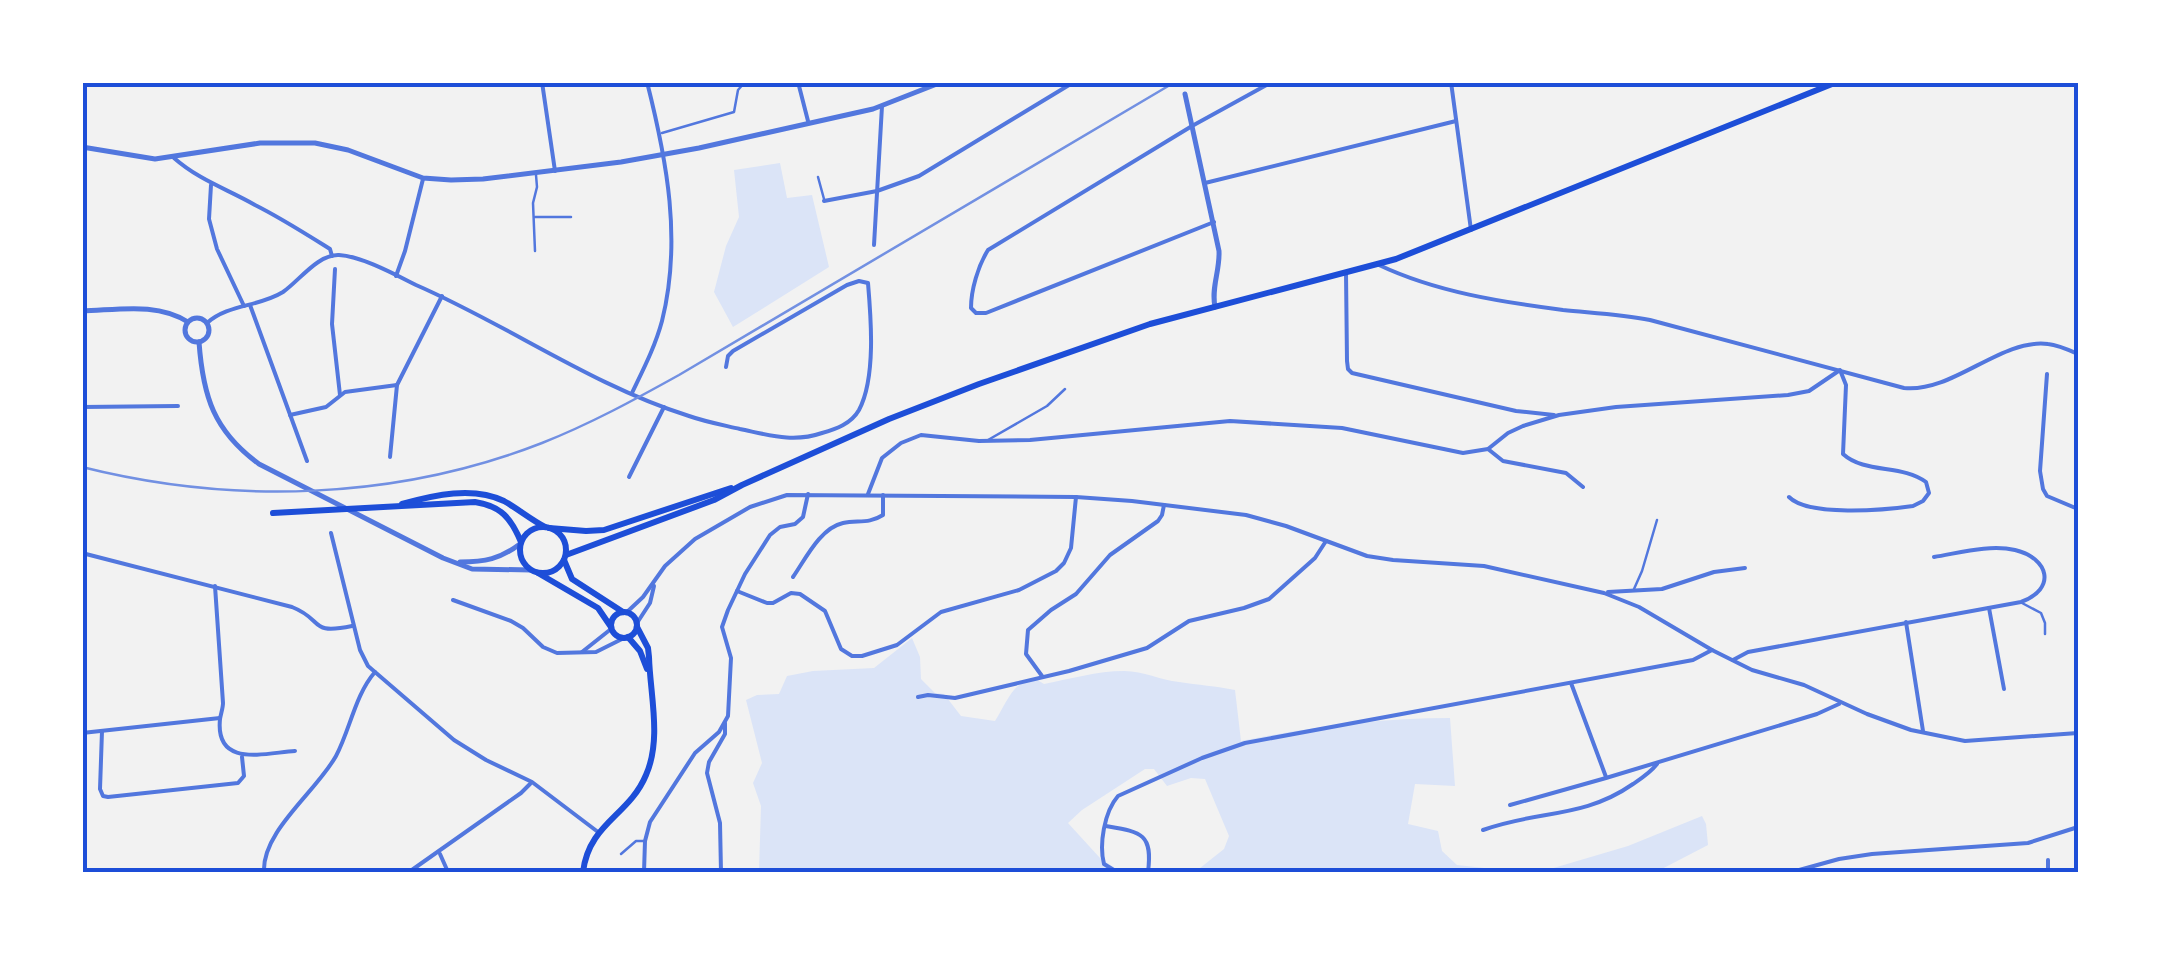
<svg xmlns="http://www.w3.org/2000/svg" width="2161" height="955" viewBox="0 0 2161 955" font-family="Rubik,sans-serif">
	<rect width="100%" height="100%" fill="#f2f2f2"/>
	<g fill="#dbe4f7">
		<polygon points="780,163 787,198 812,195 829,267 733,327 714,292 726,246 739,217 734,170"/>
		<path d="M912,638L920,657L921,679L935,693L944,694L961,716L995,721C1006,704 1013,681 1034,678L1044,684C1070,679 1097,671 1124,671C1144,671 1160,680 1179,682C1198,685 1216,686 1235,690L1241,741C1310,727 1379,718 1450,718L1455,786L1415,784L1408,824L1438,831L1442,851L1457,865L1521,872H1195L1224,849L1229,836L1205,779L1191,778L1167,786L1154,769H1145L1082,810L1068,823L1100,858L1121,872H759L761,806L753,783L762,763L746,700L757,695L779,694L787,676L813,671L874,668Z"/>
		<polygon points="1702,816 1706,824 1708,845 1656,872 1540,872 1628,846"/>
	</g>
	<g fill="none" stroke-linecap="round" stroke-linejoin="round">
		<g stroke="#5277de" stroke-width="2.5">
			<polyline points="662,133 734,112 738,90 745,82"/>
			<polyline points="818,177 824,199"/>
			<polyline points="535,217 571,217"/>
			<polyline points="535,251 533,203 537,187 536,175"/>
			<polyline points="988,440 1047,406 1065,389"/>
			<polyline points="1634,589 1642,571 1657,520"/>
			<polyline points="2022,603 2041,613 2045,623 2045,634"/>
			<polyline points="621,854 636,841 644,841"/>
		</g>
		<g stroke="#5277de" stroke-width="4">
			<polyline points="542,82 555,171"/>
			<polyline points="798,82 808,121"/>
			<polyline points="1451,82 1471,230"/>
			<path d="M174,158C199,180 227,189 255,205C281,218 306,234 330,249L332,256"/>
			<polyline points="1205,183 1456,121"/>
			<polyline points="211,185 209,219 217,249 244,306"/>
			<polyline points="824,201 877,191 919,176 1074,82"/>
			<path d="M1214,222L986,313H976L971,308C971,290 978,266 988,250L1192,126L1272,82"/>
			<polyline points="874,245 882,106"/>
			<path d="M1379,265C1436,292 1501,302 1563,310C1593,313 1621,314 1650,320L1904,388C1953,393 2001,338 2048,344C2058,345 2069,350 2078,354"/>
			<polyline points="335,269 332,324 340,395"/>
			<polyline points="1346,273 1347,361 1348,369 1352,373 1516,411 1554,415"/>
			<polyline points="396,276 405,251 423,179"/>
			<polyline points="250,305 307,461"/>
			<path d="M207,323C228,304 259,307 283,292C299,281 318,254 339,255C361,256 396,275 416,285C508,325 593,386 689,416C706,422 723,425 740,429C769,435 793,443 822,433C836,429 851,424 859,410C876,378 871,318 868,283L859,281L847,285L733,351L728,356L726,367"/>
			<polyline points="2047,374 2040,471 2043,489 2047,496 2078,509"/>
			<path d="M632,393C643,370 655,347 662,321C682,241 667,161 647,82"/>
			<polyline points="82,407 178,406"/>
			<polyline points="290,415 326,407 345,392 397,385"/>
			<polyline points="1488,449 1503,461 1566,473 1583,487"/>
			<polyline points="390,457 397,385 442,296"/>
			<polyline points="629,477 664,407"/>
			<path d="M868,494L882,458L901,443L921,435L979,441L1030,440L1230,421L1342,428L1463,453L1488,449L1508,433L1523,426L1559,415L1616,407L1788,395L1809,391L1840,370L1846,385L1843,454C1865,474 1902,464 1926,482L1929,493L1923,501L1913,506C1885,510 1808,517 1789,497"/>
			<polyline points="331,533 360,650 368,666 454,740 486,760 532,782 598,832"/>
			<path d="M82,553L292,607C325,620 308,635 352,626"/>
			<path d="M793,577C805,560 820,528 843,523C858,520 869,524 883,515V495"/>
			<path d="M215,586L223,703C223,708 221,713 220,719C215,768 264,753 295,751"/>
			<polyline points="737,591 767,603 773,603 791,593 800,594 825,611 841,649 852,656 862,656 897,645 941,612 1019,590 1056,571 1064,563 1071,548 1076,497"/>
			<polyline points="1608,592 1662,589 1714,572 1745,568"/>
			<polyline points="453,600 511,621 523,628 543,647 557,653 596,652 624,638"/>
			<polyline points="1989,608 2004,689"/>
			<polyline points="627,612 643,597 665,566 695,539 750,507 787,495 1076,497 1132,501 1246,515 1286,526 1367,556 1393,560 1484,566 1604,593 1639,607 1712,650 1752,670 1804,685 1867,714 1911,730 1965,741 2078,733"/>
			<polyline points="1906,622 1923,731"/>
			<polyline points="637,623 650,603 654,586"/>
			<polyline points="582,652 611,629"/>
			<path d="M1733,660L1748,652L2021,602C2057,589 2049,558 2015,550C1990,544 1959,553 1934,557"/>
			<polyline points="1042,676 1026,654 1028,630 1051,610 1076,594 1110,555 1158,521 1162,515 1164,505"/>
			<polyline points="1571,683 1606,777"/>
			<polyline points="918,697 928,695 955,698 1069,671 1147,648 1189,621 1244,608 1269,599 1315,558 1326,541"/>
			<polyline points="102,731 100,789 103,796 108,797 238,783 244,776 242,757"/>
			<polyline points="82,733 220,718"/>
			<polyline points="1510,805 1606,778 1817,714 1839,704"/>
			<path d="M1106,826C1141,832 1153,833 1148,872"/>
			<path d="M1483,830C1537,810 1583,819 1633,784C1642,778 1650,773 1657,764"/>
			<polyline points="440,854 448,872"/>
			<path d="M264,872C262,831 316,792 336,756C350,730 355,695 375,672"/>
			<polyline points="409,872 521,793 530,784"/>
			<polyline points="644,872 645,841 650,822 695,753 719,732 728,716 731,658 722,627 728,610 745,574 770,535 780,527 795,524 803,517 808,494"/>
			<polyline points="721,872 720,823 707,773 709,762 725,734 725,723"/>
			<path d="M1117,872L1104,864C1099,845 1104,812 1118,796L1202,758L1245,743L1693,660L1712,650"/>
			<polyline points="1792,872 1839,859 1872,854 2028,843 2078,827"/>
			<polyline points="2048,872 2048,860"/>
		</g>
		<g stroke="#5277de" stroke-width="5">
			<path d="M1185,94L1219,251C1220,271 1211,287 1215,307"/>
			<polyline points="82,147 155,159 260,143 315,143 348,150 423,178 451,180 483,179 621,162 699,148 873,109 942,82"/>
			<path d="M82,311C118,310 157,302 188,322"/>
			<circle cx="197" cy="330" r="12"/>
			<path d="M199,342C203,397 214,431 259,464L443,558L472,569L531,570"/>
			<path d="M460,562C485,562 500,559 520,544"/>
		</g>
		<g stroke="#1d4ed8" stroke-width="6">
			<polyline points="564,560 572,579 623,612"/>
			<polyline points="538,573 598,608 611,627"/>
			<circle cx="624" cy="625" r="13"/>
			<polyline points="628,637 640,651 647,669"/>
			<path d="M583,872C589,823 629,816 646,775C662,739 650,694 649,657L648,648L637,627"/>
		</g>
		<g stroke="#1d4ed8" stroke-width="6">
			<path d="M402,504C434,495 473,486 504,501C518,509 530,519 545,527"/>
			<path d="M273,513L475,502C501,506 511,518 521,542"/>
			<circle cx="543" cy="550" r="23"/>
			<polyline points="549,528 586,531 604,530 731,488"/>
			<polyline points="566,555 714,500 742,485 889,419 979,384 1150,324 1396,259 1837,82"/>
		</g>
		<path stroke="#7290e2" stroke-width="2.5" d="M82,467C233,505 396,500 542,443C590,424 634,400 679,375L1175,82"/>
	</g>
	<rect width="2161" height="955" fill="none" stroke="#ffffff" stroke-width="170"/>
	<rect x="85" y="85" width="1991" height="785" fill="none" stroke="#1d4ed8" stroke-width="4"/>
</svg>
